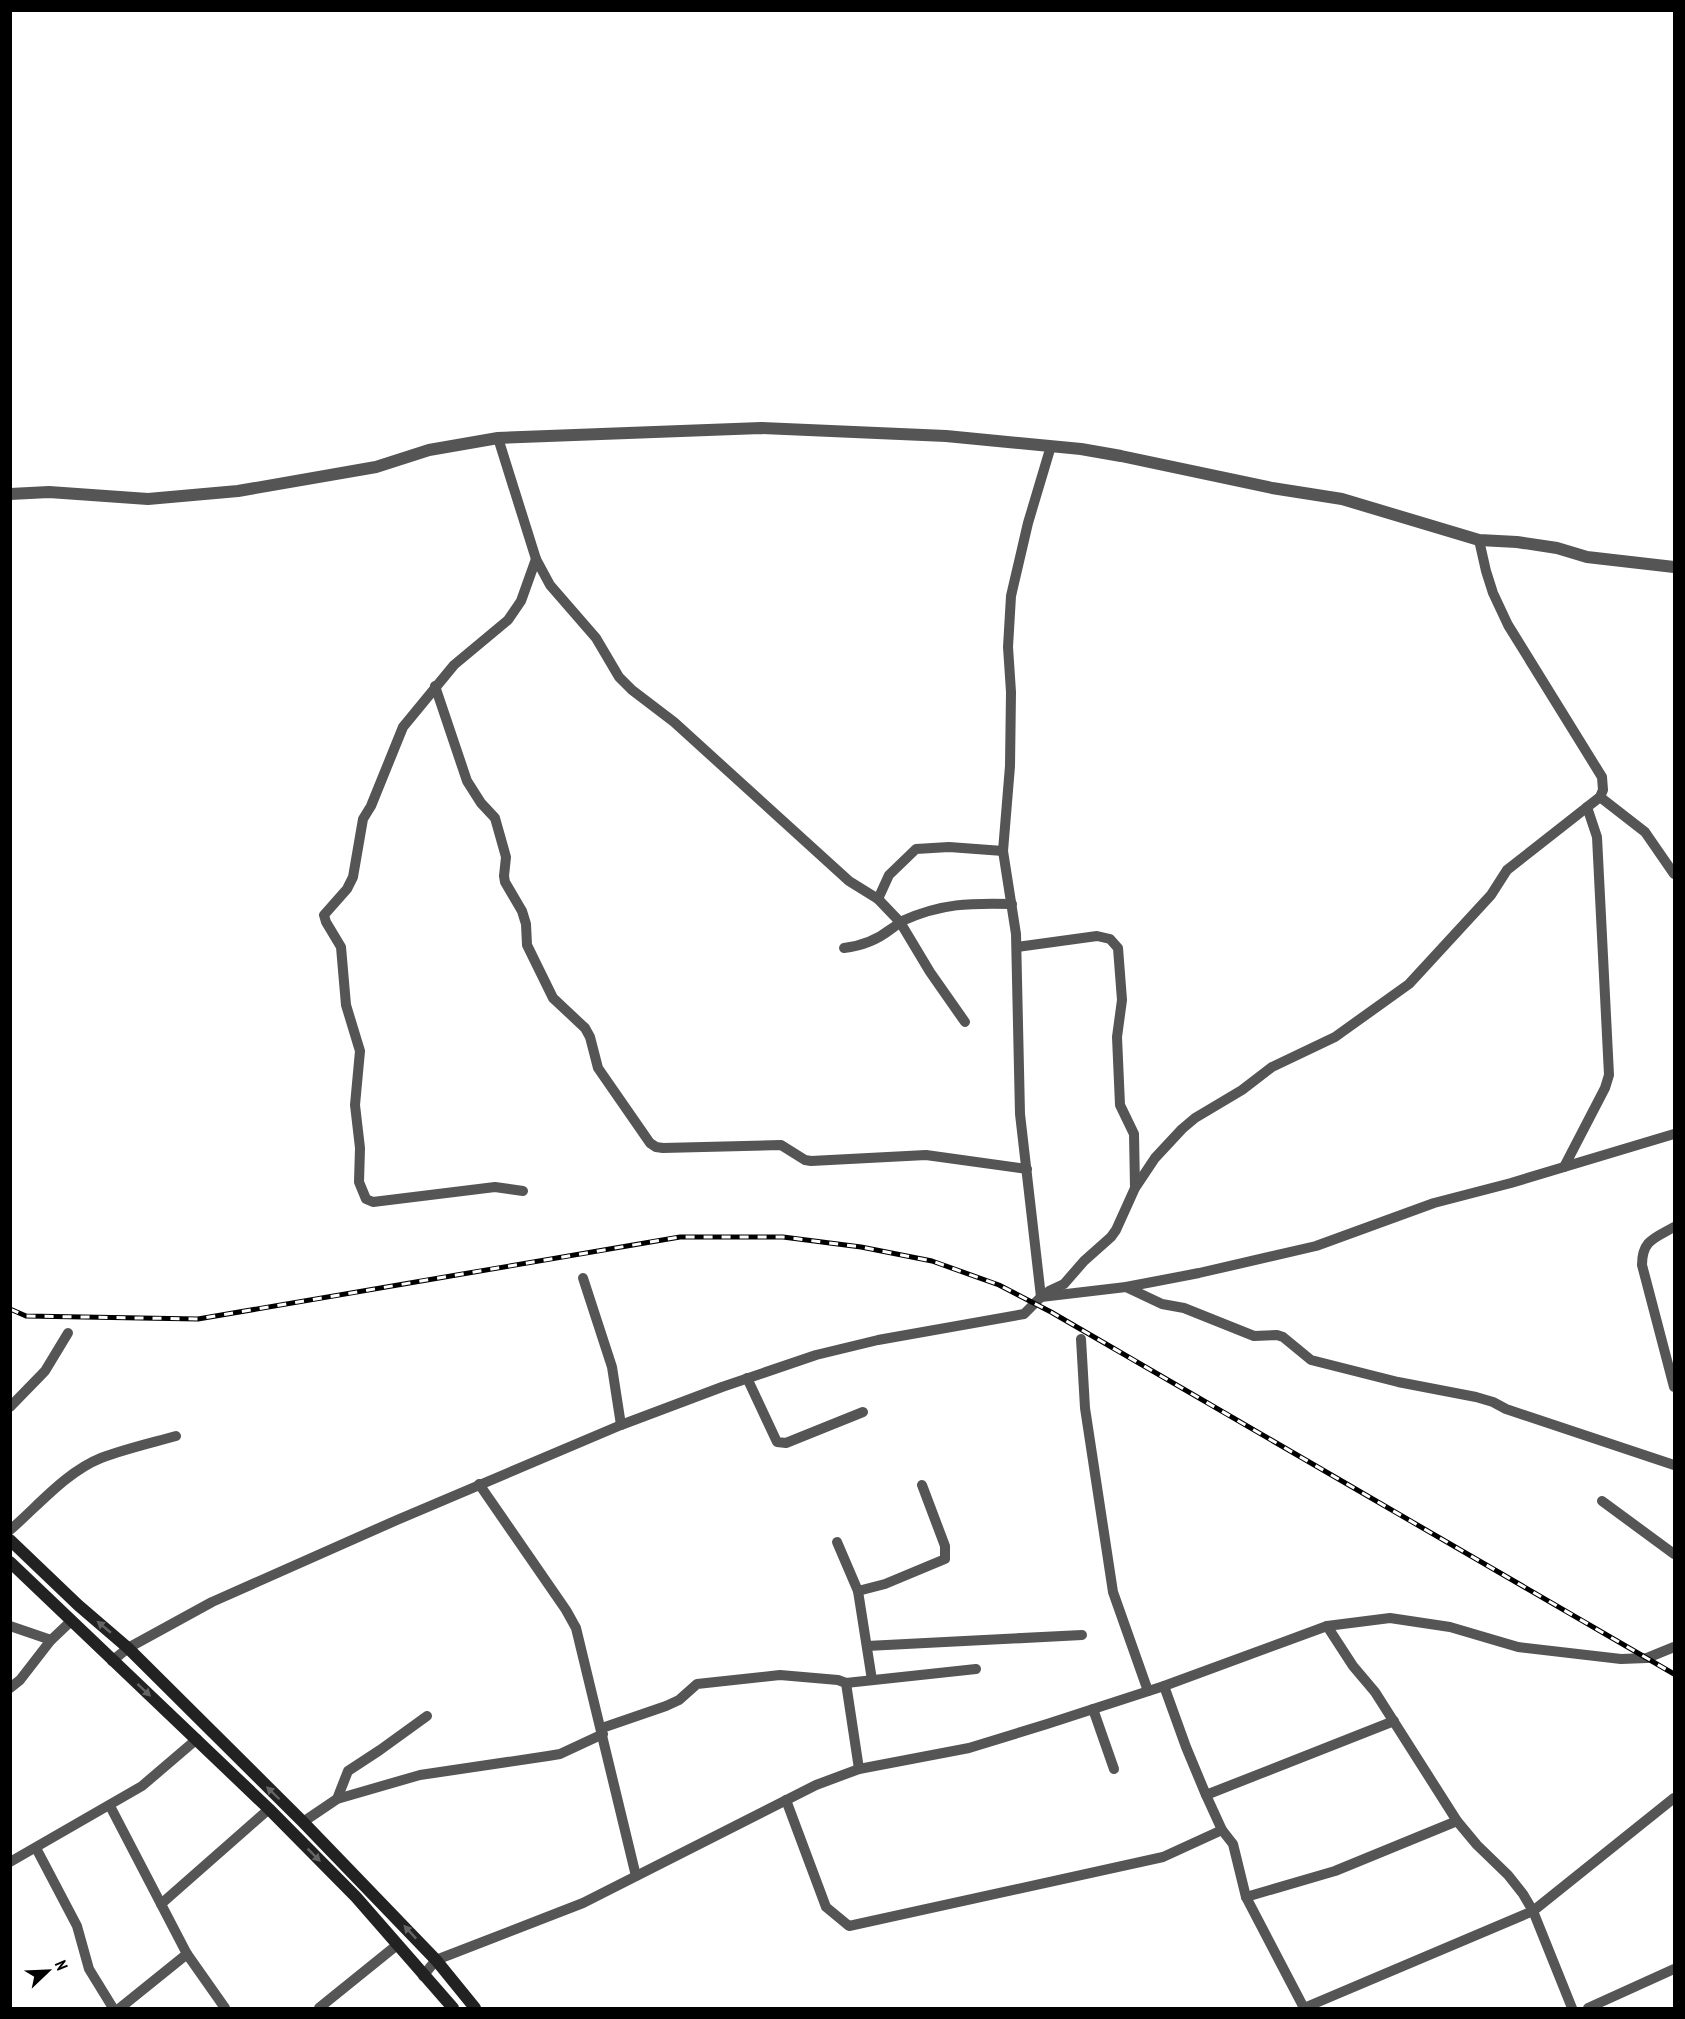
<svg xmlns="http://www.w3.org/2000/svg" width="1685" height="2019" viewBox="0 0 1685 2019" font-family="'PT Sans Narrow',sans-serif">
	<rect width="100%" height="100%" fill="#fff"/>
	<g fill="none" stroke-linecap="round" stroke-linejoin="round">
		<g stroke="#555" stroke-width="10">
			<polyline points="498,438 536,559 550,585 596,638 619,677 632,690 674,722 849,881 878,899 900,922 930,972 965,1022"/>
			<polyline points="435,686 467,781 481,803 495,818 506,857 504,876 505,882 522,911 526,924 527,945 553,998 585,1028 590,1037 598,1068 650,1143 656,1147 663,1148 781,1145 805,1160 811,1161 926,1155 1027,1169"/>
			<polyline points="1600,797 1645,832 1674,874"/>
			<polyline points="878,899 889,875 916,849 949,847 1003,851"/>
			<polyline points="1017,947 1097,936 1110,939 1118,948 1122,1000 1117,1037 1120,1105 1134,1134 1135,1187"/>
			<path d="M844,948C862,946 877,940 891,929C895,927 898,923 902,921C942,903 970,903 1012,904"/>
			<polyline points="1564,1167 1605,1088 1609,1075 1597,837 1587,807"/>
			<polyline points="523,1191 495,1187 373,1202 366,1199 359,1182 360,1148 355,1105 360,1051 346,1005 341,947 326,922 324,915 347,889 353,877 363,819 371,806 403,727 454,665 508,620 521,601 536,559"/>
			<path d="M1674,1227C1655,1238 1642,1240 1642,1265L1674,1387"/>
			<polyline points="583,1278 612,1367 621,1425"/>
			<polyline points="1126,1287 1162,1304 1184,1308 1254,1336 1277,1335 1283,1337 1311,1360 1398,1382 1476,1397 1493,1402 1506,1409 1674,1465"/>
			<polyline points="1049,1291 1064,1284 1084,1261 1111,1237 1116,1230 1135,1188 1155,1158 1182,1129 1195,1118 1242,1090 1272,1067 1335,1037 1409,984 1491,895 1507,870 1600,797 1603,790 1602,777 1508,625 1493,593 1486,571 1479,540"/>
			<polyline points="1041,1297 1020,1114 1016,934 1003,851 1010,766 1011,692 1008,647 1011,596 1028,523 1051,446"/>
			<polyline points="1081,1339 1085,1408 1113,1592 1148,1691"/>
			<polyline points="747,1378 777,1442 786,1443 863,1412"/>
			<polyline points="10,1407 45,1371 68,1333"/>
			<polyline points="479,1484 566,1610 576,1628 636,1876"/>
			<polyline points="1602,1501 1674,1554"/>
			<path d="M10,1530C38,1506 66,1472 101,1458C125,1449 151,1443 176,1436"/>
			<polyline points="837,1542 858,1591 872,1680"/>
			<polyline points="858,1591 885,1584 945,1559 945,1546 922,1485"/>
			<polyline points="10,1626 51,1640"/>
			<polyline points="1327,1626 1353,1666 1375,1692 1457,1821 1477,1845 1508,1875 1523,1894 1533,1911 1572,2008"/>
			<polyline points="867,1646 1082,1635"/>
			<polyline points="112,1661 128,1648 212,1602 397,1520 621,1425 722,1387 816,1355 878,1340 1024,1314 1041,1297 1126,1287 1199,1273 1316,1246 1434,1203 1511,1183 1674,1134"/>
			<polyline points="846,1683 859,1769"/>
			<polyline points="1164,1686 1186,1747 1206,1795 1222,1830 1233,1844 1246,1897 1304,2008"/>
			<polyline points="10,1688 20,1680 51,1640 71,1621"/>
			<polyline points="1093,1709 1114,1769"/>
			<polyline points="602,1728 666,1706 679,1700 697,1684 780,1675 838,1680 846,1683 976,1669"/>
			<polyline points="1206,1795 1394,1721"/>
			<polyline points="337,1799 348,1771 380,1750 427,1716"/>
			<polyline points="786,1800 826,1907 849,1926 1163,1857 1222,1830"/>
			<polyline points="110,1806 187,1954 225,2008"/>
			<polyline points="303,1822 337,1799 420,1775 548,1756 560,1754 603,1734"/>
			<polyline points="36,1848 77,1926 89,1969 113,2008"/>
			<polyline points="10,1862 142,1786 197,1739"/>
			<polyline points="1246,1897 1335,1871 1457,1821"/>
			<polyline points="161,1904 269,1809"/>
			<polyline points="423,1976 436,1960 583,1903 816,1785 859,1769 969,1748 1047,1724 1164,1686 1327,1626 1390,1618 1450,1627 1518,1647 1621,1659 1647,1658 1674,1647"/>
			<polyline points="120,2008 187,1954"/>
			<polyline points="319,2008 397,1945"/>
			<polyline points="1304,2008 1533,1911 1674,1798"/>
			<polyline points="1588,2008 1674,1969"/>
		</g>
		<polyline stroke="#555" stroke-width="12" points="10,494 49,492 148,499 238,491 376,467 429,450 498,438 761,428 946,436 1081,449 1121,456 1272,488 1342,499 1479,540 1517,542 1557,548 1587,557 1674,567"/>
		<g stroke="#222" stroke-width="12">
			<polyline points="10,1540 78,1605 128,1648 303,1822 436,1960 475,2008"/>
			<polyline points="10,1562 269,1809 356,1897 453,2008"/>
		</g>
		<g stroke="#000" stroke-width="5">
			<polyline id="rail" points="10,1309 26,1316 198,1319 680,1237 783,1237 861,1247 932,1261 999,1285 1051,1312 1674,1674"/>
		</g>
		<use href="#rail" stroke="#fff" stroke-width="3" stroke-dasharray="9" stroke-linecap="butt"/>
	</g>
	<defs><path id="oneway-solid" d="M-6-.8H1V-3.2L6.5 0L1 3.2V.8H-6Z" transform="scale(1.5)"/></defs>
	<g fill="#646464">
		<use href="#oneway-solid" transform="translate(104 1627) rotate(-140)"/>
		<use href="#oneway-solid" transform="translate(144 1690) rotate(43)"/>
		<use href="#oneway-solid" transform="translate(273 1793) rotate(-136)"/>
		<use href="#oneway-solid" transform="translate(314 1855) rotate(45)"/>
		<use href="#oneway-solid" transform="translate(410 1932) rotate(-133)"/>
	</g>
	<rect width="1685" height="2019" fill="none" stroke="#000000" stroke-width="24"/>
	<g transform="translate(48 1971) rotate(67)" stroke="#ffffff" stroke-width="4.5" paint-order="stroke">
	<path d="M0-4.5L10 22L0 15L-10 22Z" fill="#000000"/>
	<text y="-9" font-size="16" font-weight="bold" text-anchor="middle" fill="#000000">N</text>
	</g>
</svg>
